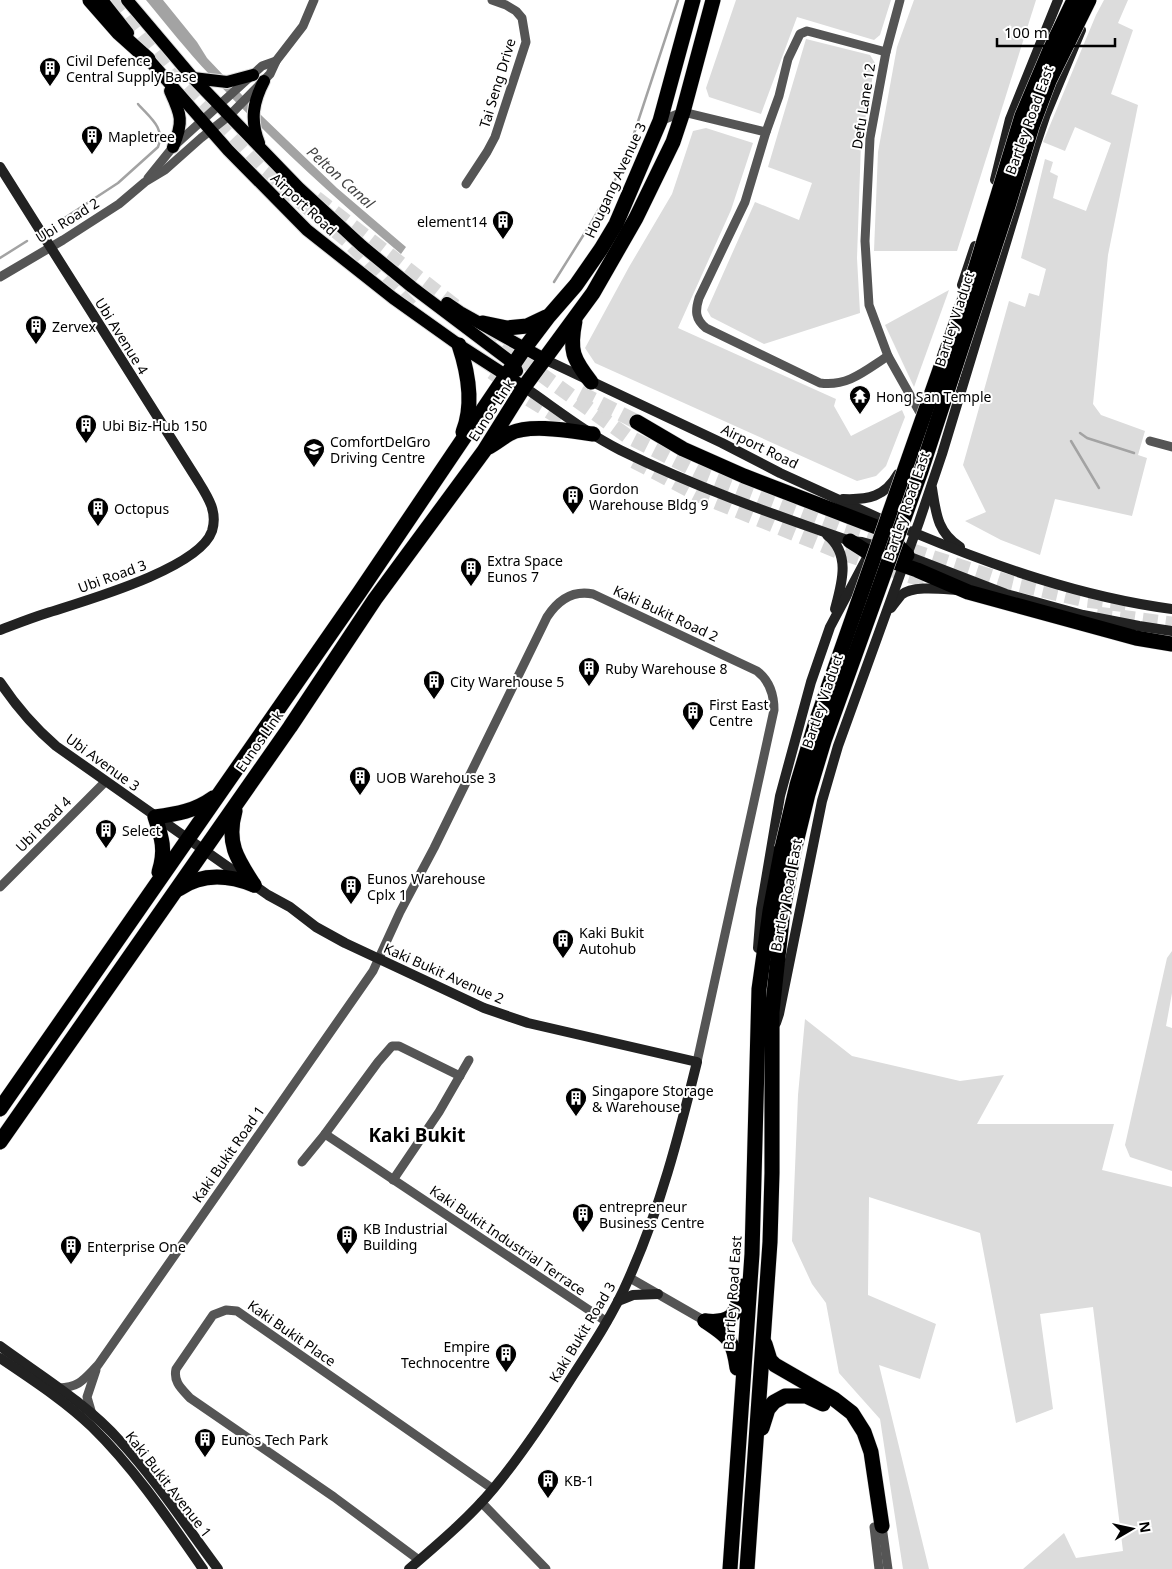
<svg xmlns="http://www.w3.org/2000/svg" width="1172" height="1569" viewBox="0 0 1172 1569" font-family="'Noto Sans',sans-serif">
	<rect width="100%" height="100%" fill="#fff"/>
	<g fill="#dcdcdc">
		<polygon points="736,0 891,0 880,35 874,40 797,17 761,114 709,97 706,88"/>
		<polygon points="914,0 1036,0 957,251 874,251 878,152 897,47"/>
		<polygon points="1104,0 1128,0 1118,23 1133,30 1111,94 1138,105 1108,255 1093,404 1101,415 1145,431 1138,455 1147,458 1132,516 1055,499 1040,555 1001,540 965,521 986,512 963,465 1009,301 1025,307 1029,293 1039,296 1046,269 1021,258 1045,159 1053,162 1050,172 1058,176 1053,198 1086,211 1111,143 1075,127 1065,151 1043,142 1096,15"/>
		<polygon points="806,39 870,55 875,63 861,143 857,258 860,313 764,344 711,317 707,310 755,202 799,220 812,183 768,167"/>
		<polygon points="706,128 753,143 731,210 678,328 836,399 834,406 851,436 902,410 905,417 886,466 876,476 857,481 595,363 585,348 629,267 672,194 693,131"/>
		<polygon points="949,290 914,387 885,325"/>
		<polygon points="1172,951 1172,993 1166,1026 1172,1028 1172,1171 1130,1157 1125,1145 1167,958"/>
		<polygon points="805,1019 852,1056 960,1081 1004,1075 977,1124 1114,1124 1102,1170 1172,1187 1172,1569 1023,1569 1064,1533 1076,1558 1123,1551 1093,1307 1040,1314 1053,1409 1016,1423 980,1233 869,1197 868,1295 936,1324 920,1379 879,1365 929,1569 903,1569 880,1419 839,1373 826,1303 812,1284 792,1241 798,1095"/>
	</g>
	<path fill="#a3a3a3" d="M146,0H163L197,42L207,58L262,116L337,188L406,247L401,254C334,198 270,139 210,75C187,51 167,25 146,0Z"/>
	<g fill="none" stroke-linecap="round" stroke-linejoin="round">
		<g stroke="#a3a3a3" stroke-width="2.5">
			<path d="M60,221L118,183L158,147C166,128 149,117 138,104"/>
			<polyline points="0,258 27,241"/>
			<polyline points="554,282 591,223 624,164 678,0"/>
			<polyline points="1080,433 1087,438 1134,453"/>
			<polyline points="1071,441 1099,488"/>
		</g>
		<g stroke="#d9d9d9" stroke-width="15" stroke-dasharray="15 8" stroke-linecap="butt">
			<polyline points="112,0 171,75 259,167 348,241 414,310"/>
			<polyline points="316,198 460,310"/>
			<polyline points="486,330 542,375 627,436 703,474 845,529 1008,582 1085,600 1128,605"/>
			<polyline points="492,372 526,397 573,426"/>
			<polyline points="580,393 637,422"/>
			<polyline points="634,461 699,495 840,552 920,579 934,582"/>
			<polyline points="1097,614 1172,624"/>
		</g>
		<g stroke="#dbdbdb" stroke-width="14">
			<g id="primary">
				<polyline points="102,0 128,33"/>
				<polyline points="127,0 193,78 299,188 362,246 412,287 514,364 517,371"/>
				<polyline points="143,53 228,150 307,230 393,298 459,345 524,387"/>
				<polyline points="193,78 227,82 253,75"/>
				<path d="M170,91C181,115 184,121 173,147"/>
				<path d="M259,143C250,120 253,102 264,81"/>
				<polyline points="447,303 460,312 546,360"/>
			</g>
		</g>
		<g stroke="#dbdbdb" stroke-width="16">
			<g id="highway">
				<polyline points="90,0 119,33 148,59"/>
				<path d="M575,321C569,351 573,359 591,382"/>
				<polyline points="483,323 507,328 527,326 546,317"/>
				<path d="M459,345C468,372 474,405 463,432"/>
				<polyline points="637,422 683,449 744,476 879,528 907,555"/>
				<path d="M489,447C496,443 502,438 509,434C529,423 571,431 593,434"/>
				<polyline points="850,541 869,553 917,570 968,592 1136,638 1172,644"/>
				<path d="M235,811C226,843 237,859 254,885"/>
				<path d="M159,872C166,850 162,838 155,817C177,814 195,811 213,798"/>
				<path d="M179,889C203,872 229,875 254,885"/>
				<polyline points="0,1109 359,593 524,349 549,316 576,285 601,249 616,224 660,121 693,0"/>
				<polyline points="0,1142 290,727 375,599 484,451 524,387 593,293 636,218 673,142 683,112 713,0"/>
				<path d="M705,1321C737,1324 735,1311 743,1286"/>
				<path d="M705,1321C729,1337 733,1339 737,1368"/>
				<polyline points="765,1344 770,1360 775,1365 834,1399 852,1413 864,1432 871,1452 882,1526"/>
				<polyline points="762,1428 768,1409 774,1402 785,1396 806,1396 823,1404"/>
				<polyline points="730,1569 752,1254 759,989 770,911 782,848"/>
				<polyline points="747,1569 770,1242 772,1173 772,1012 783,911 794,851"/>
			</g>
		</g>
		<g stroke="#555" stroke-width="9">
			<polyline points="900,0 886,52 870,138 865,241 869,305 888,356 919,411"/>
			<path d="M886,52L811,32L807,31L800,34L788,59L779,96L766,132L745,202L699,298C695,311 695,319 706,328L820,383C848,387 866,370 888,356"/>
			<polyline points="660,121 683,112 766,132"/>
			<polyline points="148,178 173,147 262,66 276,61"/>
			<polyline points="466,184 487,152 495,137 526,42 522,18 516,11 506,5 492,0"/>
			<polyline points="0,277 63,240 119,204 145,182 165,170 201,138 230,115 270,74 276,61 303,26 314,0"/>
			<polyline points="1150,441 1172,447"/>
			<polyline points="0,887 105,782"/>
			<polyline points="325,1134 607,1322"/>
			<polyline points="302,1162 325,1134 378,1062 392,1046 399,1046 460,1076"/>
			<polyline points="393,1180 439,1112 469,1060"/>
			<polyline points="630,1278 705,1321"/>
			<path d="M59,1388C80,1387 84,1379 98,1365L373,971L400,912L434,848L547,617C558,600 573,590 593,594L757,671C770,681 774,694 774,710L697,1062"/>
			<polyline points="92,1414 87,1397 96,1370"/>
			<polyline points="481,1502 546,1569"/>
			<polyline points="882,1526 888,1569"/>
			<polyline points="874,1527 879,1569"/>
			<path d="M419,1560L334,1497L190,1398C182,1389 173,1382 176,1369L213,1315L226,1310L237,1311L493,1489"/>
		</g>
		<g stroke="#222" stroke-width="10">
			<path d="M0,167L198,481C208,497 218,512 212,531C199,569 84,601 47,613C31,618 16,624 0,630"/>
			<polyline points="995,180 1010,119 1058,0"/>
			<polyline points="962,285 975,246"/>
			<polyline points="546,360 722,443 780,473 892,524"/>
			<path d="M524,387C555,408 586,433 620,450C693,486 772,514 850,541L862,542L884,548"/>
			<path d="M932,488C936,513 937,532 960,547"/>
			<path d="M843,499C868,500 885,497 898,474"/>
			<path d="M910,531C994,566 1081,597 1172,609"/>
			<path d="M827,535C851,554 842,583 835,609"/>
			<polyline points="902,554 1006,594 1083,615 1139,626 1172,631"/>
			<path d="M891,608C894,604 898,599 901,595C913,585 942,589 957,590"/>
			<path d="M0,682C16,706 34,727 56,746L268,895L290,907L316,927L345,943L484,1008L528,1023L697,1062C679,1135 660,1209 629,1278C614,1313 593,1345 572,1377C548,1415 523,1453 494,1488C469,1518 438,1544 409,1569"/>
			<polyline points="758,948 761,909 780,796 811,682 830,627 871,550"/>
			<polyline points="776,1023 779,1014 822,801 838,746 919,522 942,454 1035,147 1046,114 1081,30"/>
			<polyline points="618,1301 633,1295 658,1294"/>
			<path d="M0,1346C41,1376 86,1403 120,1441C156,1480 186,1526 218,1569"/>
			<path d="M0,1358C31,1379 65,1401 92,1427C135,1469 169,1520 203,1569"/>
		</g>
		<use href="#primary" stroke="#000" stroke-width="12"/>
		<use href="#highway" stroke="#000" stroke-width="15"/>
		<g stroke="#dbdbdb" stroke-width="16" stroke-linecap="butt">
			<g id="highway-bridge">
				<polyline points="782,848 797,785 815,725 976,267 1022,116 1050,50 1074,0"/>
				<polyline points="794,851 808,794 824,741 921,471 1008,206 1032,126 1049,81 1089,0"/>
			</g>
		</g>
		<use href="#highway-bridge" stroke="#000" stroke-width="15"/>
	</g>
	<defs>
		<g id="building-pin" transform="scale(1.125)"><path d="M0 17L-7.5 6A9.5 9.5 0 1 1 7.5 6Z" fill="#000" stroke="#fff"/><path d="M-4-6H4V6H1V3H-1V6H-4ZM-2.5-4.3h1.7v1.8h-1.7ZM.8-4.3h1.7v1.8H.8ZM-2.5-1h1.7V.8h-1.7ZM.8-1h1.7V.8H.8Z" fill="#fff"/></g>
		<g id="temple-pin" transform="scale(1.125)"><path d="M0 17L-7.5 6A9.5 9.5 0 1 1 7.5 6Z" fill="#000" stroke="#fff"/><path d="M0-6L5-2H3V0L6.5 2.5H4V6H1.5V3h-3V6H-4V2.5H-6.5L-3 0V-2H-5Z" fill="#fff"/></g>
		<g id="school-pin" transform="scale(1.125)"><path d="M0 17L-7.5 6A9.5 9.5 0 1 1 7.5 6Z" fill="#000" stroke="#fff"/><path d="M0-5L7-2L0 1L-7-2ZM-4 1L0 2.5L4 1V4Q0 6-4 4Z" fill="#fff"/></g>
	</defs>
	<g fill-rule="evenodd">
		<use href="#building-pin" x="50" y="68"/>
		<use href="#building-pin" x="92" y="136"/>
		<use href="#building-pin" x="503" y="221"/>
		<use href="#building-pin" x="36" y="326"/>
		<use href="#temple-pin" x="860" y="396"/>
		<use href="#building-pin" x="86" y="425"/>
		<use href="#school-pin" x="314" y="449"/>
		<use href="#building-pin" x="573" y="496"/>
		<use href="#building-pin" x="98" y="508"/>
		<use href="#building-pin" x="471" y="568"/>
		<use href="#building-pin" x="589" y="668"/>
		<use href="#building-pin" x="434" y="681"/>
		<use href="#building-pin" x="693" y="712"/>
		<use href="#building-pin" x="360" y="777"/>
		<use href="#building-pin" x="106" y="830"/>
		<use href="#building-pin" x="351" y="886"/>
		<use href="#building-pin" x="563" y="940"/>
		<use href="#building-pin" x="576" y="1098"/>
		<use href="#building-pin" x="583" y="1214"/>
		<use href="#building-pin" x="347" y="1236"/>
		<use href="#building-pin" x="71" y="1246"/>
		<use href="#building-pin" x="506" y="1354"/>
		<use href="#building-pin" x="205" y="1439"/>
		<use href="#building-pin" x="548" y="1480"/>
	</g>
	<g text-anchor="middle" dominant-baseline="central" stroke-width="4" stroke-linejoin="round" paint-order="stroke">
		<g font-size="14" fill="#000" stroke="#fff" text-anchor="start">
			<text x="66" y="60">Civil Defence<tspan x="66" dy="16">Central Supply Base</tspan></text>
			<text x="108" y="136">Mapletree</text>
			<text x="487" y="221" text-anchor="end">element14</text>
			<text x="52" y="326">Zervex</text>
			<text x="876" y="396">Hong San Temple</text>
			<text x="102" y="425">Ubi Biz-Hub 150</text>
			<text x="330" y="441">ComfortDelGro<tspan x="330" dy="16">Driving Centre</tspan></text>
			<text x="589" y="488">Gordon<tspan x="589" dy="16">Warehouse Bldg 9</tspan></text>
			<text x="114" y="508">Octopus</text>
			<text x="487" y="560">Extra Space<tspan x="487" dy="16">Eunos 7</tspan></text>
			<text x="605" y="668">Ruby Warehouse 8</text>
			<text x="450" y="681">City Warehouse 5</text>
			<text x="709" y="704">First East<tspan x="709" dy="16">Centre</tspan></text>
			<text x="376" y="777">UOB Warehouse 3</text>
			<text x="122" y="830">Select</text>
			<text x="367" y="878">Eunos Warehouse<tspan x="367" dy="16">Cplx 1</tspan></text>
			<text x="579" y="932">Kaki Bukit<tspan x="579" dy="16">Autohub</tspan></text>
			<text x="592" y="1090">Singapore Storage<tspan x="592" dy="16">&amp; Warehouse</tspan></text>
			<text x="599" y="1206">entrepreneur<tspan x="599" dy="16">Business Centre</tspan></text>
			<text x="363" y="1228">KB Industrial<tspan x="363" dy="16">Building</tspan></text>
			<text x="87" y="1246">Enterprise One</text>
			<text x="490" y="1346" text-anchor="end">Empire<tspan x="490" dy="16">Technocentre</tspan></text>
			<text x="221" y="1439">Eunos Tech Park</text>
			<text x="564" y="1480">KB-1</text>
		</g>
		<g font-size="14" fill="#000" stroke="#fff">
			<text transform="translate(497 83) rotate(-73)">Tai Seng Drive</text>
			<text transform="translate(863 106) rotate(-81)">Defu Lane 12</text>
			<text transform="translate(1029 120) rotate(-70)">Bartley Road East</text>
			<text transform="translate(615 180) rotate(-65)">Hougang Avenue 3</text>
			<text transform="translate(304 204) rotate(43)">Airport Road</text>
			<text transform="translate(67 220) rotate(-32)">Ubi Road 2</text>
			<text transform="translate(954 319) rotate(-72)">Bartley Viaduct</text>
			<text transform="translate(122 336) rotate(58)">Ubi Avenue 4</text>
			<text transform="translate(491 410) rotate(-57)">Eunos Link</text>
			<text transform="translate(760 446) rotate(26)">Airport Road</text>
			<text transform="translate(906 506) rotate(-71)">Bartley Road East</text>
			<text transform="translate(112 576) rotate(-20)">Ubi Road 3</text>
			<text transform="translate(666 613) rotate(25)">Kaki Bukit Road 2</text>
			<text transform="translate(822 701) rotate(-71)">Bartley Viaduct</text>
			<text transform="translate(259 741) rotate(-55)">Eunos Link</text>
			<text transform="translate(103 762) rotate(36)">Ubi Avenue 3</text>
			<text transform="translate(43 824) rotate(-45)">Ubi Road 4</text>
			<text transform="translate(786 895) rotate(-79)">Bartley Road East</text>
			<text transform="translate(444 973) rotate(24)">Kaki Bukit Avenue 2</text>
			<text transform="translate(228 1154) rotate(-55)">Kaki Bukit Road 1</text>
			<text transform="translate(508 1240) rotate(34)">Kaki Bukit Industrial Terrace</text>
			<text transform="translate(732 1293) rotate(-86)">Bartley Road East</text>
			<text transform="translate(582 1332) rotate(-59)">Kaki Bukit Road 3</text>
			<text transform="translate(292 1333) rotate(35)">Kaki Bukit Place</text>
			<text transform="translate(169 1484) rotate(52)">Kaki Bukit Avenue 1</text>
		</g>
		<g font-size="15" font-style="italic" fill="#444" stroke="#fff">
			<text transform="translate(341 177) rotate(42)">Pelton Canal</text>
		</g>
		<g font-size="19" font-weight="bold" fill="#000" stroke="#fff">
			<text x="417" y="1135">Kaki Bukit</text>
		</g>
	</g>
	<g transform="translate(1132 1529) rotate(81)" stroke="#ffffff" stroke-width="4" paint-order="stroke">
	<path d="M0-4L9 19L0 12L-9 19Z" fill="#000000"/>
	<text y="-8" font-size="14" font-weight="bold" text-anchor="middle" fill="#000000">N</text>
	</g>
	<path d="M997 38v8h118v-8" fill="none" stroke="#000000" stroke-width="2.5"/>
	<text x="1004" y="38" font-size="15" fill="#000000" stroke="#ffffff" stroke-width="4" paint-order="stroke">100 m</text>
</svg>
